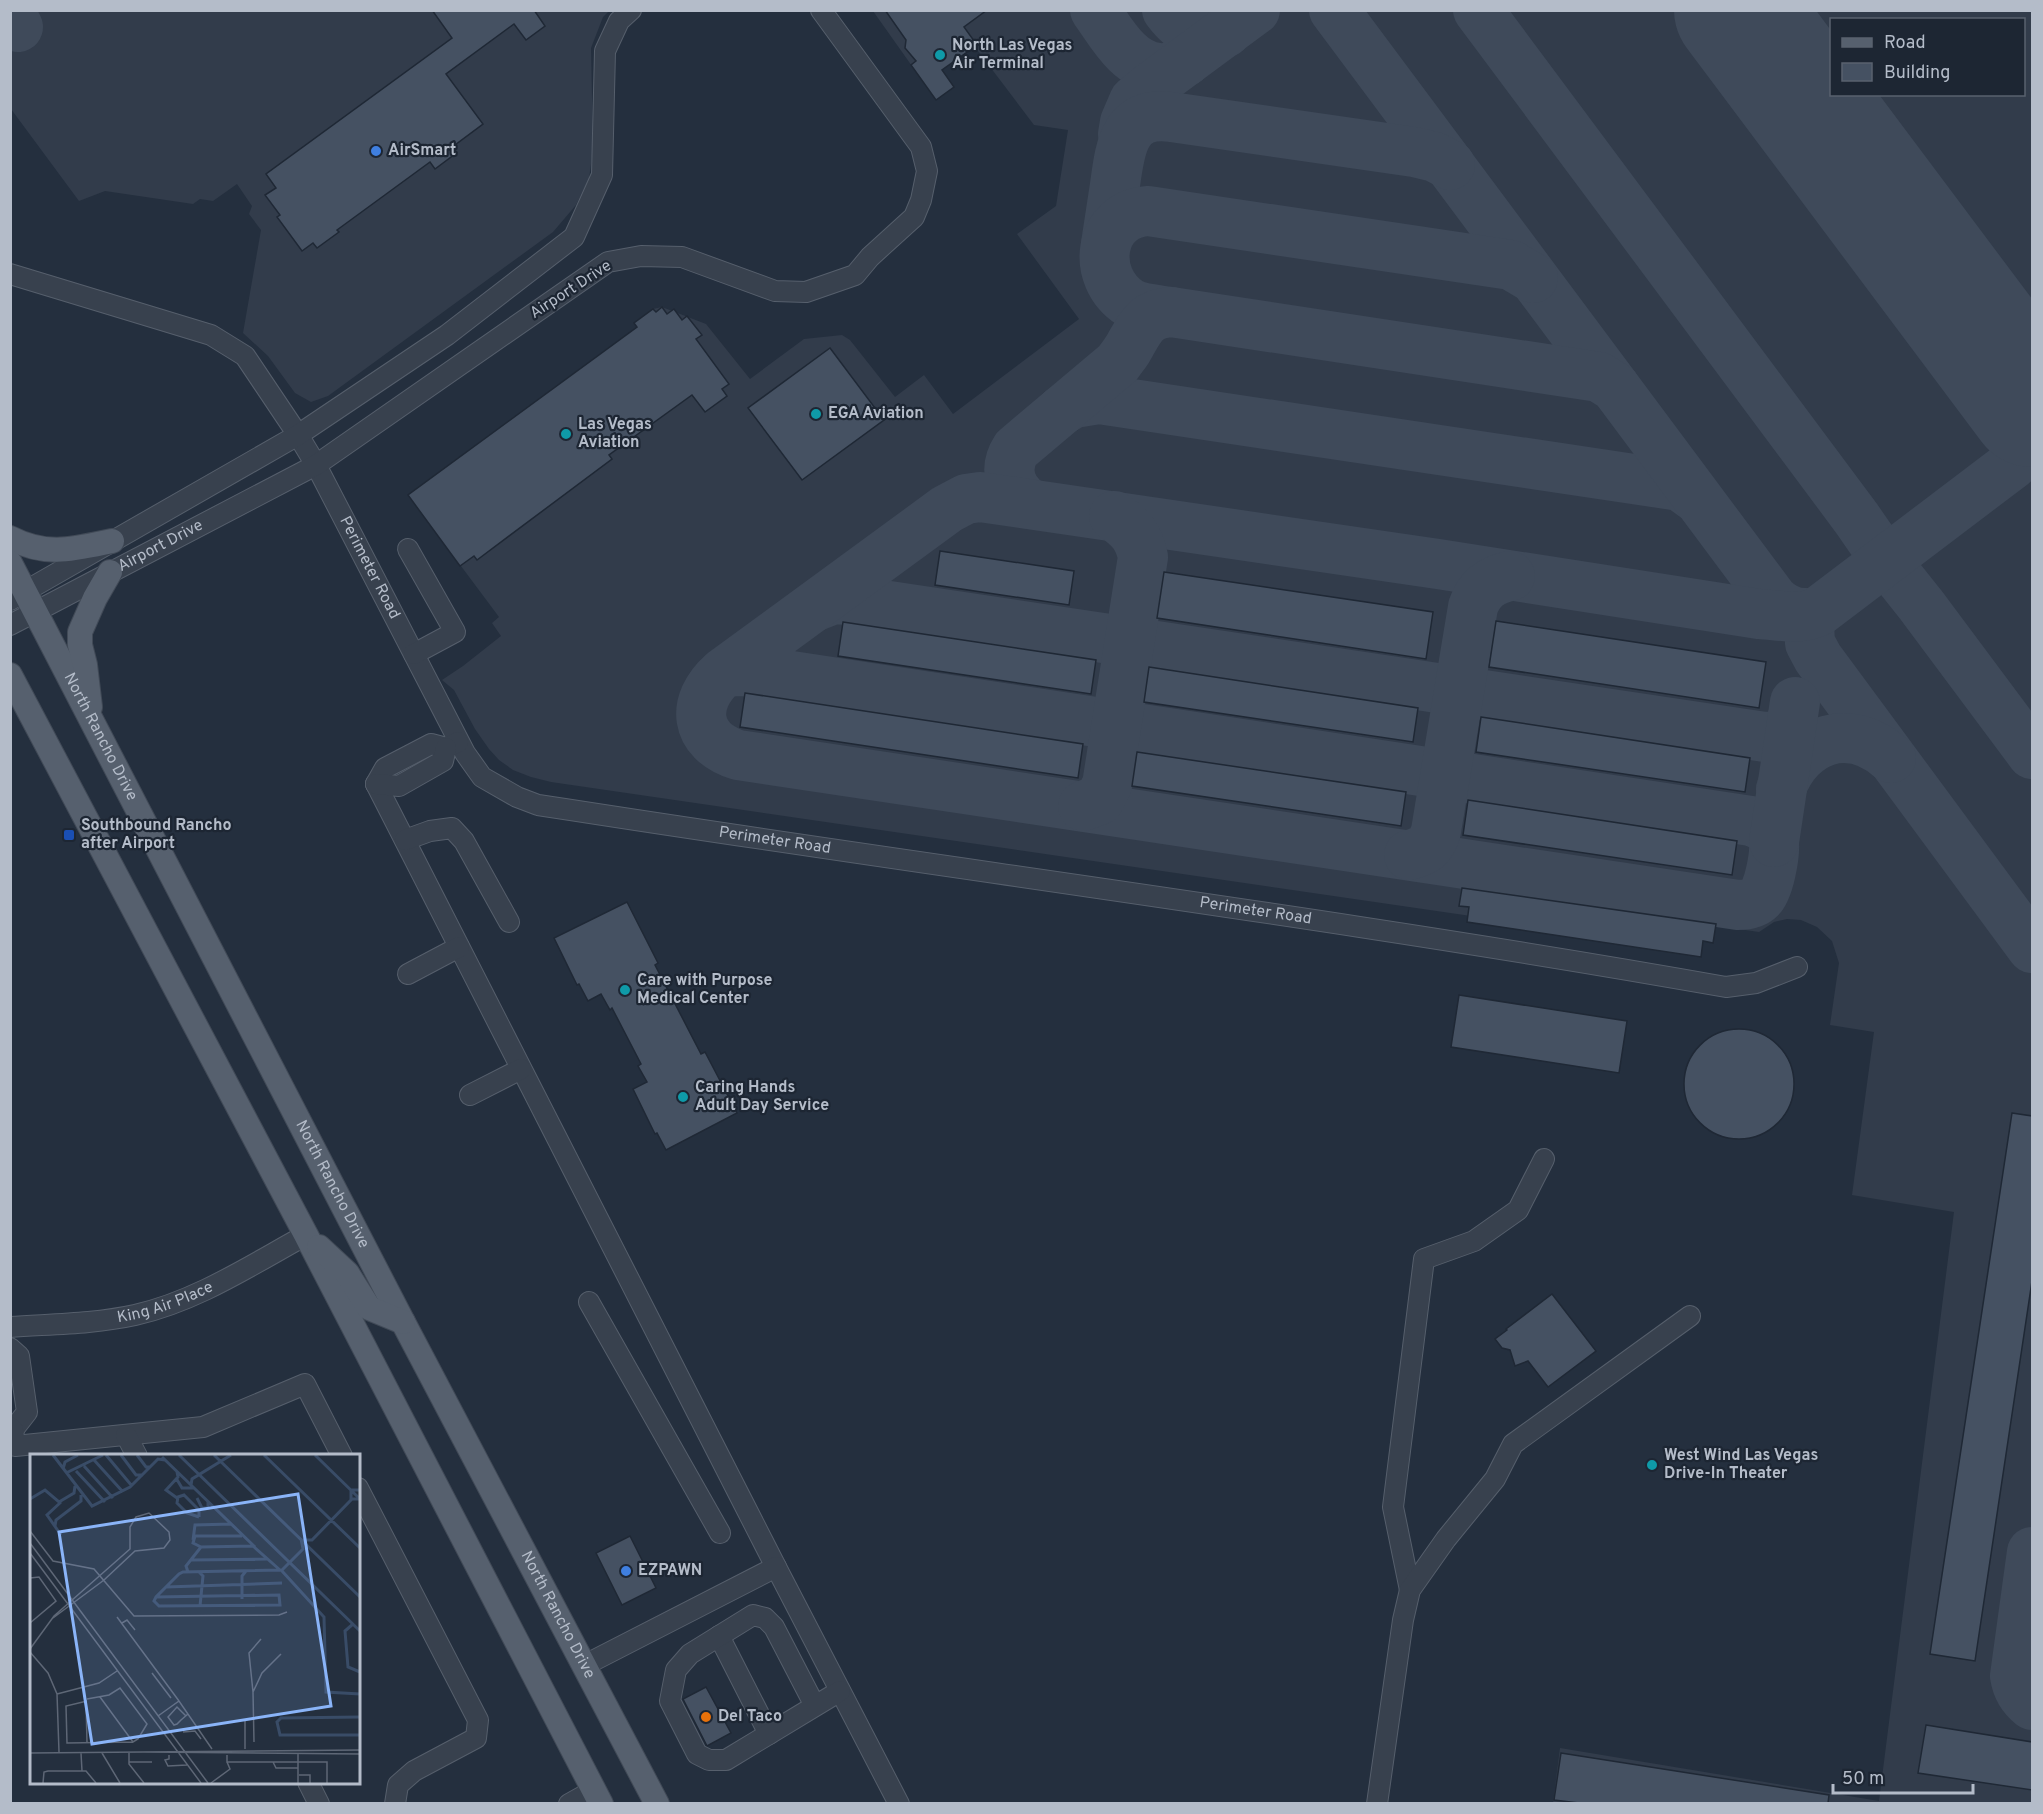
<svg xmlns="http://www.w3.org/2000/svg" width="2043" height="1814" viewBox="0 0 2043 1814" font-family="Overpass,sans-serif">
	<rect width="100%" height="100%" fill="#242f3e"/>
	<g fill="#323c4b" fill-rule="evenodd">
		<polygon points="10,11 609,11 603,17 591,48 593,149 589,179 576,205 553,232 328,396 311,402 295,393 268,356 243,333 261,230 249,214 252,206 237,184 213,201 200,199 193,204 105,191 79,201 11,109"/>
		<path d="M873,11H2032V1803H1553L1560,1748L1879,1801L1954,1212L1852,1195L1874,1032L1830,1025L1839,963L1832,941L1817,927L1801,920L1787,919L1774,922L1759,932L1475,890L1471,916L551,782L531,777L513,770L499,760L489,749L475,729L454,690L442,680L463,666L501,636L492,623L499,617L408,495L637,327L634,323L653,309L662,307L706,324L750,379L804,339L842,335L850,340L895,397L924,375L953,414L1079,319L1017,234L1056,206L1068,130L1034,125L975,47L942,70L954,87L936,100ZM1832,20H2024V94H1832Z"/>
	</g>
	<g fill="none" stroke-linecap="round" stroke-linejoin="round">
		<g stroke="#3f4a5a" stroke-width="50">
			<path d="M1095,10C1111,32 1128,66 1159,68C1168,69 1177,64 1186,61"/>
			<path d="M1167,10C1185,34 1197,37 1226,32"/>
			<polyline points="1334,10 1615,387"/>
			<polyline points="1478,10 1857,519 1886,561 1921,605 2032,754"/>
			<polyline points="10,12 18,27"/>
			<polyline points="1123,134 1125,122 1134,101 1152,86 1255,10"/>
			<path d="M1106,244C1109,224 1112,205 1115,185C1120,149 1123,111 1171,117L1414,152L1435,157L1450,165"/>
			<path d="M1171,312C1159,310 1141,309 1130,303C1090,277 1098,214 1148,211L1511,265L1533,278"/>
			<polyline points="1062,410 1074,403 1099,399 1680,486 1698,499"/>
			<path d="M1029,503C1010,490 1003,469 1016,449L1118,363C1121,358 1126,353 1129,347C1140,328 1145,314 1171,312L1599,377L1615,387L1773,599C1783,609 1795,614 1808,613"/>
			<path d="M816,606L834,599L849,600L1765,737C1778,737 1788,731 1792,719"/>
			<polyline points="1809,625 1810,643 1818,658 2032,948"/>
			<path d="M723,673L735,671L765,672L1751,821C1761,824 1773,830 1774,843C1775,855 1769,890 1760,898C1754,904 1746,905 1738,905L738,755C694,741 690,702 723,673L947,509L966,499L980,497L1438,564L1759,614C1780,615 1800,621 1819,611L2013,464C2023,448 2028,428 2023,409C2020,399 2016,391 2015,381"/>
			<path d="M1781,789C1800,738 1849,721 1891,758"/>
			<path d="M1083,806L1099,800L1107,785L1143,557C1139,537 1131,528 1114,516"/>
			<polyline points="1774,842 1795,702"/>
			<path d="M1409,855C1424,851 1431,848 1436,831L1473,607C1479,589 1491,580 1510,576"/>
			<path d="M2032,1552L2015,1676C2017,1689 2022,1697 2032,1705"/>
		</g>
		<polyline stroke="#3f4a5a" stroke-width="126" points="1737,10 2032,404"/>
	</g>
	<g fill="#455162" stroke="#1f2835" stroke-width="1.5">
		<polygon points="432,10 534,10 545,26 526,40 514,24 446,74 483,124 451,148 455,154 435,169 430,162 337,230 339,232 317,248 313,243 302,251 277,217 280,215 265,195 276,188 266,174 452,38"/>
		<polygon points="885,10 987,10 964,27 977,45 942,70 954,87 936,100 911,65 916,61 905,48 906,40"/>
		<polygon points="662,307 667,314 674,309 682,320 687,316 702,335 696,339 729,384 722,389 727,396 705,412 692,395 609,455 612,459 477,560 474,556 460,566 408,495 637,327 634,323 653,309 656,312"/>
		<polygon points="830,348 884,420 802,480 748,408"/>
		<polygon points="940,551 1074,571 1069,605 935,585"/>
		<polygon points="1164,572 1433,612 1426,659 1157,618"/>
		<polygon points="1496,621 1766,662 1759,708 1489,667"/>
		<polygon points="843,622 1096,660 1091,694 838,656"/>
		<polygon points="1149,667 1418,708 1413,742 1144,702"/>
		<polygon points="745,693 1083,744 1078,778 740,727"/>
		<polygon points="1481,717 1750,758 1745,792 1476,752"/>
		<polygon points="1137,752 1406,792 1401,826 1132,786"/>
		<polygon points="1468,800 1737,841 1732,875 1463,835"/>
		<polygon points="1462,888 1716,924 1713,943 1703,941 1701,957 1467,922 1469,907 1459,906"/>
		<polygon points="627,902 658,963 655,965 701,1054 705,1052 737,1113 666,1150 657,1133 655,1134 633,1089 647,1082 638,1066 641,1064 612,1008 610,1010 601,994 588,1001 579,984 577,985 554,938"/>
		<polygon points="1459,995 1627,1021 1619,1073 1451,1047"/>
		<circle cx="1739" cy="1084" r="55"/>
		<polygon points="2012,1113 2032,1116 2032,1281 1975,1661 1930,1654"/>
		<polygon points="1552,1294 1596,1351 1548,1387 1528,1361 1515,1366 1510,1350 1502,1348 1495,1339 1507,1330 1506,1329"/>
		<polygon points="630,1536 656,1588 622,1605 596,1553"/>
		<polygon points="706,1687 731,1733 707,1746 683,1699"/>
		<polygon points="1926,1725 2032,1742 2032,1790 1918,1773"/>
		<polygon points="1561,1753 1829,1795 1828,1803 1579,1803 1554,1800"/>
	</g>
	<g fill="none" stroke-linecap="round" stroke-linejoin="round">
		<g stroke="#565f6c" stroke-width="22">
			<g id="minor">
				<path id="s1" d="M10,274L211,335L245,356L298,435L316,465L465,753L482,777L517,797L538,805L571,810C956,870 1343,919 1726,987L1756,983L1797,967"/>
				<polyline points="408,549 455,632 414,654"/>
				<polyline points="10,600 298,435 447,335 574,237 602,175 605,51 619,21 631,10"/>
				<path id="s2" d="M10,625L316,465L608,262L641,256L682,257L775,291L806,292L855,275L870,257L914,217L921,200L927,171L921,147L821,10"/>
				<polyline points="376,784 776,1567"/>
				<polyline points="376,784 385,768 431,744 446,748 458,742"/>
				<polyline points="376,784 399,786 443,761 446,748"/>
				<polyline points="405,840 430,831 452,828 464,841 509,922"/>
				<polyline points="408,974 459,947"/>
				<polyline points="470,1095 521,1069"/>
				<polyline points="589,1302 720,1533"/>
				<path id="s3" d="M10,1327C52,1324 94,1324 135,1315C197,1301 251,1265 306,1235"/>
				<polyline points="10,1348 19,1356 27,1412 13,1430"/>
				<polyline points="10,1427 13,1430 15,1446 203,1427 305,1384 342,1456"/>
				<polyline points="126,1435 137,1456"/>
				<polyline points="358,1488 478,1720 476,1738 414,1771 398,1785 395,1804"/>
				<polyline points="1410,1590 1393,1507 1424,1259 1474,1241 1518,1210 1544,1159"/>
				<polyline points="719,1636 769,1734"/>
				<polyline points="583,1666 776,1567 899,1804"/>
				<polyline points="815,1706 774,1627 765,1618 753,1615 690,1654 676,1670 670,1701 697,1754 709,1760 726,1760 840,1691"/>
				<polyline points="308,1782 319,1804"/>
				<polyline points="569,1804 594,1790"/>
				<polyline points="1377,1804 1403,1620 1410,1590 1446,1539 1495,1479 1513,1444 1690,1316"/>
			</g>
		</g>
		<g stroke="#414a57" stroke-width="26">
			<g id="major">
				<path d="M10,538C47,557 74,549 112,541"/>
				<path id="s4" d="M10,563L403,1322L657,1804"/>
				<polyline points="10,675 306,1235 601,1804"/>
				<polyline points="90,707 85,665 80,645 80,632 95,598 110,572"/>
				<polyline points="319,1247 347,1273 369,1308 403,1322"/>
			</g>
		</g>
		<use href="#minor" stroke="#38414e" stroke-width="20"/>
		<use href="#major" stroke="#56606e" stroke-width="24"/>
	</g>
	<g fill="#0f9aa8" stroke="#1d2633" stroke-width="2">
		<circle cx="940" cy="55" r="6"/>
		<circle cx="816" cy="414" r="6"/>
		<circle cx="566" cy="434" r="6"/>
		<circle cx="625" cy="990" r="6"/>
		<circle cx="683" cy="1097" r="6"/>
		<circle cx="1652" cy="1465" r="6"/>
	</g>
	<g fill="#3f7fe0" stroke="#1d2633" stroke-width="2">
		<circle cx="376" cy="151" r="6"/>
		<circle cx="626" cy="1571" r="6"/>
	</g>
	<rect fill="#1a4fb4" stroke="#1d2633" stroke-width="2" x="63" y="829" width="12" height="12" rx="3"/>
	<circle fill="#e8710a" stroke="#1d2633" stroke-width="2" cx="706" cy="1717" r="6"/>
	<g text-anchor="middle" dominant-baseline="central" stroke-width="4.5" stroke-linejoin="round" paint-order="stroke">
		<g font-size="16" font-weight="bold" fill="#b4bcc9" stroke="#1d2633" text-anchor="start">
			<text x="952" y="46">North Las Vegas<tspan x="952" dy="18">Air Terminal</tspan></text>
			<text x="388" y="151">AirSmart</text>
			<text x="828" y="414">EGA Aviation</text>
			<text x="578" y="425">Las Vegas<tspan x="578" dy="18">Aviation</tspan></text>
			<text x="81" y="826">Southbound Rancho<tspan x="81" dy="18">after Airport</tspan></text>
			<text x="637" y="981">Care with Purpose<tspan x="637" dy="18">Medical Center</tspan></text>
			<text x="695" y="1088">Caring Hands<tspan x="695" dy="18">Adult Day Service</tspan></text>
			<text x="1664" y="1456">West Wind Las Vegas<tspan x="1664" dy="18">Drive-In Theater</tspan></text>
			<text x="638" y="1571">EZPAWN</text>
			<text x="718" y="1717">Del Taco</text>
		</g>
		<g font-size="16" fill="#b4bcc9" stroke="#1d2633">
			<text transform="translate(571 290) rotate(-33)">Airport Drive</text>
			<text stroke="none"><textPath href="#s2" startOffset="170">Airport Drive</textPath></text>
			<text stroke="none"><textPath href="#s1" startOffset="496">Perimeter Road</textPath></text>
			<text stroke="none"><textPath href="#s4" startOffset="196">North Rancho Drive</textPath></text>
			<text stroke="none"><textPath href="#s1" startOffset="1036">Perimeter Road</textPath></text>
			<text stroke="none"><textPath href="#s1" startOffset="1522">Perimeter Road</textPath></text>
			<text stroke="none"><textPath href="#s4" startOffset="700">North Rancho Drive</textPath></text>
			<text stroke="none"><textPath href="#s3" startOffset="158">King Air Place</textPath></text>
			<text stroke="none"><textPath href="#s4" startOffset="1186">North Rancho Drive</textPath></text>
		</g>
	</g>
	<g transform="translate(30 1454)">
		<rect width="330" height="330" fill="#242f3e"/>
		<path fill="none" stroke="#394c67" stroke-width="3" d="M23,1L62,52L100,33L128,5L135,6M76,1L102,32M91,1L106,21H113M107,1L116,13H121M149,1L330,177M184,1L330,143M234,1L330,94M285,1L330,45M132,3L225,93M64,6L93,38M54,12L83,44M33,15L35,8L48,1M46,17L75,48M36,19L73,1M146,24L152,34H164M161,31L162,25L201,1M147,44L136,36L148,23L147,18M167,44L172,54H178V48M0,45L15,36L29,48L44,39L45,32M321,46V36H330M31,48L17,61L31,81M169,63L157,59L147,49L148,43L154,41L169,56V63M25,72L26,66L51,47V41M163,86L165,71L201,70M273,86H282L322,45H330M171,93L163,89L165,82H212M161,106L237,105M252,117L294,163L296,238L330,240M158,118L156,112L171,93L223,92L250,116M169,118L173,122L170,152M136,133L252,129M126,143L249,141L250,151L129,152L124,147L126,143L149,120L153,118L252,116L273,95L271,85M212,145V122L216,117M323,170L315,177L318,213L330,218M330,263L251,264L247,268L250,281H330"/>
		<path fill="none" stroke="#5e6776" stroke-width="1.5" d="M0,77L23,107L64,115L104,162L249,161L257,158M0,89L178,329M0,99L171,329M0,124L9,123L26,147L0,169M87,163L149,247M92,169L97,166L105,176M0,195L24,162L100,95V73L106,63L119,59L139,78L140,86L134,94L105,97L74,126L23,164M0,198L18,219L27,240L29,298M122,219L141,244M223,238L219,199L231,185M27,240L69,229L87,217M57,245L79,241L90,234L117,270L108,285L103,288L70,243M56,247L57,289M57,247L36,252L37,289L103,288M128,262L149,247L182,295M156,262L147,253L138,263L144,271L147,270L151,266L158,260M215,266V295M153,278L165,277L171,285M224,288L223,238L232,219L251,200M99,298V310L114,329M115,298L330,300M0,299L330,296M51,299L52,317M72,299L90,329M268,300V308H297V329M139,301V305L135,306L138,312L157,311M197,301V308H268V329M99,308H122M243,308L246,314H268M269,321H280V329M13,329L14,318L18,317H56L66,329M181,329L200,315L197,308"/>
		<path fill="#8ab4f8" fill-opacity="0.15" stroke="#8ab4f8" stroke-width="3" d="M268,40L301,252L62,290L29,78Z"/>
		<rect width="330" height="330" fill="none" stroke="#b4bcc9" stroke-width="3"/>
	</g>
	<rect width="2043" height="1814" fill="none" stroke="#b4bcc9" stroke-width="24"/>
	<rect x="1830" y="18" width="195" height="78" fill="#1d2633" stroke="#59626f" stroke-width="1.5"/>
	<rect x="1842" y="38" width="30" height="9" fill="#56606e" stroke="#59626f" stroke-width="1.5"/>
	<text x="1884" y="48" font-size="18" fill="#b4bcc9">Road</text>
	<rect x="1842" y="63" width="30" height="18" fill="#455162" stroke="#59626f" stroke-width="1.5"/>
	<text x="1884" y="78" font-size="18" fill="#b4bcc9">Building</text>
	<path d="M1833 1784v9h140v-9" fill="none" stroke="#b4bcc9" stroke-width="3"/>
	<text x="1842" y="1784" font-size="18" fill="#b4bcc9" stroke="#1d2633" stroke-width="4.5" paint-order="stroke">50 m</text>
</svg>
